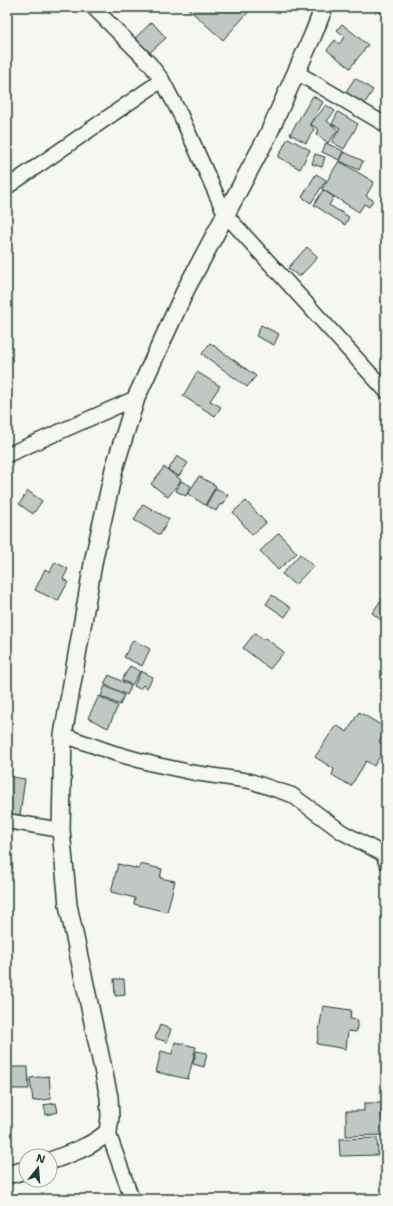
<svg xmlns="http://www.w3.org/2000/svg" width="393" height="1206" viewBox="0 0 393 1206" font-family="'Shantell Sans',sans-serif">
	<rect width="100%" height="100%" fill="#f6f6f2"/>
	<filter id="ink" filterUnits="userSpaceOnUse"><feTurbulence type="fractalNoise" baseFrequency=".025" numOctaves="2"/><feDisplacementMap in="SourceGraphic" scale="8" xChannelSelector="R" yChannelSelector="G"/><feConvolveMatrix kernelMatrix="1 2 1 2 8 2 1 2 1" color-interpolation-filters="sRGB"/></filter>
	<g filter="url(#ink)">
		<g fill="#c1c8c3" stroke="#1f3d34">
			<polygon points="186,7 251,7 252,8 223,40"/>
			<polygon points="376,7 386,7 386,11 384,15 374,9"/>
			<polygon points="152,22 166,38 147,55 133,40"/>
			<polygon points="342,24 368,45 350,68 327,50 335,40 339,44 345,37 337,30"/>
			<polygon points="355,78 373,90 362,108 343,96"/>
			<polygon points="313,96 323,102 310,124 314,129 306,143 290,134"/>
			<polygon points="326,105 335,111 327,121 338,130 328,143 316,134 319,130 311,124"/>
			<polygon points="338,112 358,124 344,149 332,142 340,128 332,124"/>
			<polygon points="288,138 310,150 300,169 278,157"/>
			<polygon points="326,143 343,151 339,160 322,152"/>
			<polygon points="344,152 363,161 359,170 340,161"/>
			<polygon points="315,154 325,157 322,167 312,164"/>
			<polygon points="339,161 374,182 366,196 373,200 369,207 364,204 359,212 322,189"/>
			<polygon points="316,174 326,180 311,203 302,197"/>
			<polygon points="323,190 334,197 329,205 349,217 345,225 314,205"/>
			<polygon points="307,247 318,257 299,277 288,268"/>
			<polygon points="261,325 279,334 274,345 256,336"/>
			<polygon points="210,343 256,376 247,387 202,354"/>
			<polygon points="197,372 220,386 210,401 221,407 215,416 183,396"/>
			<polygon points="177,456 188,463 179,476 168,470"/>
			<polygon points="164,467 181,480 168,497 151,484"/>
			<polygon points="199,476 216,486 205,505 188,494"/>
			<polygon points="181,481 191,486 186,496 176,491"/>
			<polygon points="216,488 228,495 223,505 220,504 216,511 206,505"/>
			<polygon points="28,491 42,501 33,514 19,504"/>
			<polygon points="246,501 266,523 252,535 233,512"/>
			<polygon points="143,504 169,519 160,535 134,520"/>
			<polygon points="279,533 297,553 278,570 260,551"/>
			<polygon points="300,554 313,566 295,585 282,574"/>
			<polygon points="55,562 68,569 63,579 68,582 58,601 35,590 45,569 50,572"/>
			<polygon points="386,593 386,613 381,620 372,613"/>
			<polygon points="272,595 291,608 285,617 266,604"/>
			<polygon points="255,633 263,640 265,638 284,652 270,669 243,648"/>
			<polygon points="133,640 150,649 142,666 124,657"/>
			<polygon points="130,666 140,671 132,685 122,680"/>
			<polygon points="141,671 153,677 147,688 143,685 140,689 134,686"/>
			<polygon points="109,675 131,686 127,695 104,684"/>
			<polygon points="105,686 124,695 120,705 101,696"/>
			<polygon points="99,696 118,706 108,728 88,718"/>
			<polygon points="359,712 386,728 386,731 379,742 386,746 374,766 366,761 351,786 332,775 334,769 315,757 336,725 347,732"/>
			<polygon points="7,776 25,779 20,815 7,814"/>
			<rect x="7" y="846" width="5" height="23"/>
			<polygon points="118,864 139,869 140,864 162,869 160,878 175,881 167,912 134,904 135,898 111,892"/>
			<polygon points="114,979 124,979 125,995 115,996"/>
			<polygon points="323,1006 351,1010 350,1019 358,1020 356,1032 348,1031 346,1049 317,1044"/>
			<polygon points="160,1025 171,1029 167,1042 155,1038"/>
			<polygon points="175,1042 196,1047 188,1079 156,1072 161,1051 172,1054"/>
			<polygon points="196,1051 207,1053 204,1067 193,1064"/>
			<polygon points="11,1067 28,1067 29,1089 12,1089"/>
			<polygon points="49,1076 51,1099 33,1101 30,1078"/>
			<polygon points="56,1103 58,1112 46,1115 44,1105"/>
			<polygon points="364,1103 382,1103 382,1117 386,1117 386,1135 346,1136 346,1111 364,1111"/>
			<polygon points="377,1138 378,1155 340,1156 339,1139"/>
		</g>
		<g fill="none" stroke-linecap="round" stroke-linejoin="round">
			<g stroke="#1f3d34" stroke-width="17">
				<g id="minor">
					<polyline points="93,7 150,64 162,80 181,116 225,214 386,391"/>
					<polyline points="296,72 386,125"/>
					<polyline points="7,187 162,80"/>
					<polyline points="7,455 136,398"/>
					<polyline points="63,735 114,753 153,764 195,773 250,781 292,795 342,832 383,854 386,862"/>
					<polyline points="7,821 61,830"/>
					<polyline points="108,1132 132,1199"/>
				</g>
			</g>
			<g stroke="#1f3d34" stroke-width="20">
				<g id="tertiary">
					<path d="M50,1161C71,1153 91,1147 108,1132L110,1117L109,1097L68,905L61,830L63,735L94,558L114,469L136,398L186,289L267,137L313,35L324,7"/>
					<polyline points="7,1175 26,1170"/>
				</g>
			</g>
			<use href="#minor" stroke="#f6f6f2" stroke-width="14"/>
			<use href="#tertiary" stroke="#f6f6f2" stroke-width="17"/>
		</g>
	</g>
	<rect width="393" height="1206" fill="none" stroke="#f6f6f2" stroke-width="24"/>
	<rect x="12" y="12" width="369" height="1182" fill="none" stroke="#1f3d34" stroke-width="1.5" filter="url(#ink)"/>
	<g transform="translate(38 1168) rotate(17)"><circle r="19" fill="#f6f6f2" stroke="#a0aca6"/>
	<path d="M0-3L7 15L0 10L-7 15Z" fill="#1f3d34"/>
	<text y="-6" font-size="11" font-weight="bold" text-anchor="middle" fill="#1f3d34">N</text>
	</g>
</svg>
